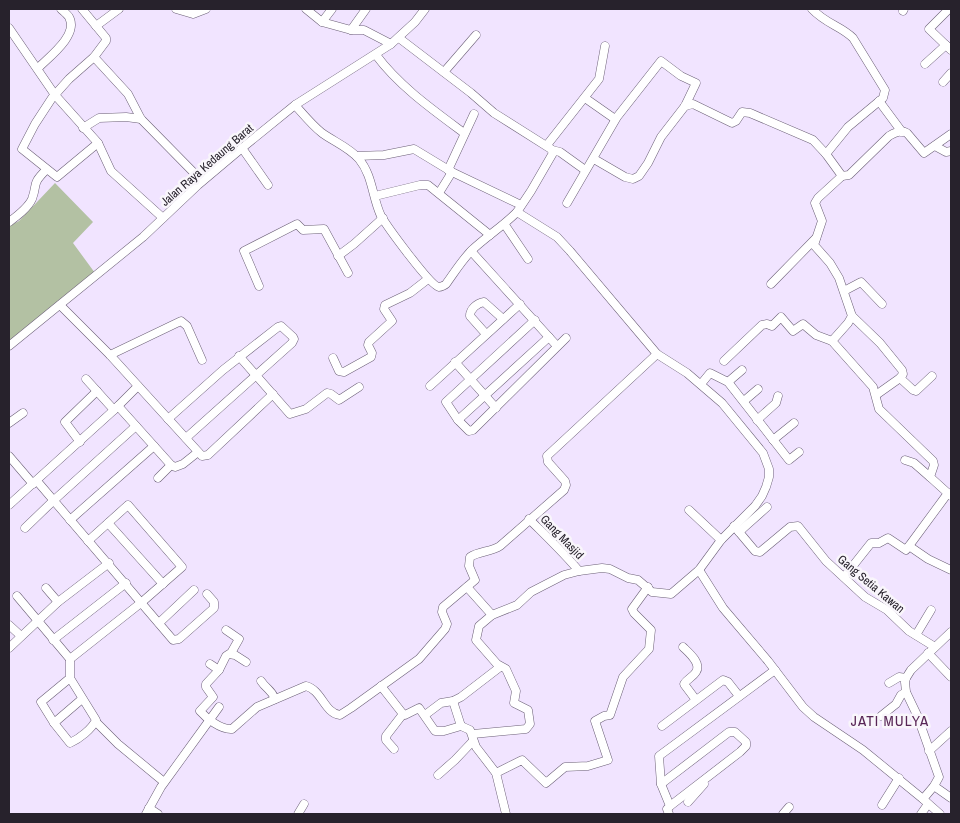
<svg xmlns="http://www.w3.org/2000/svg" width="960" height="823" viewBox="0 0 960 823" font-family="'Archivo Narrow',sans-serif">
	<rect width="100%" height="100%" fill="#f1e4ff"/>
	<polygon fill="#b3c1a3" points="55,183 93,222 73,243 95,273 9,341 9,226 19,221"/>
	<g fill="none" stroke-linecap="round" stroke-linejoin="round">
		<g stroke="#6c6077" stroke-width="9">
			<g id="minor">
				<polyline points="82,9 106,38 106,41 94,57 69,79 52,98 35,124 22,149 57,177 98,143"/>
				<polyline points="176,9 193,14 206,9"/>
				<polyline points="306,9 322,22 351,30 364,30 391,44"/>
				<path d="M812,9C826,24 841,26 853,38L885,90L883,98L848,127L826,154L842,176L818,198L815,203L822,221L814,245L830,263L839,278L852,316L848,323L832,341L873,387L879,409L933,461L934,465L930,477L951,496"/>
				<polyline points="949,9 929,29 951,50"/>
				<polyline points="903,11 904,9"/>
				<polyline points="322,22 332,9"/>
				<polyline points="96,26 119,9"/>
				<polyline points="9,28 55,95 98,143 111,171 163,218"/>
				<polyline points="351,30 366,9"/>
				<polyline points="399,38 471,93 494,113 551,149 553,153 531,191 517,212"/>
				<path d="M376,55C399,86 433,110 464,133"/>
				<polyline points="94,57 128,94 141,119 202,181"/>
				<polyline points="925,64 946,45"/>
				<path d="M38,68C49,57 79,35 69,17C67,14 63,11 61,9"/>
				<polyline points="444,72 476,35"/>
				<polyline points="943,82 951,73"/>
				<polyline points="585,98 615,119"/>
				<polyline points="879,101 902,132"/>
				<polyline points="685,106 693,104 732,123 736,121 742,112 750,113 813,140 826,154"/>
				<polyline points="83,128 99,118 126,117 141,119"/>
				<polyline points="547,145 599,79 605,46"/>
				<polyline points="935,146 946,152 951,151"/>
				<polyline points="242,148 268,185"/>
				<polyline points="552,150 560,152 585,170"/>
				<polyline points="357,156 384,155 414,149 452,172 521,205"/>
				<polyline points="448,170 474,114"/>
				<path d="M842,176L849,175L889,136C894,133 902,130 907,133L924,153L951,134"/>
				<polyline points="439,193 452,172"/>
				<polyline points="375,196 420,185 428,185 490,235"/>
				<polyline points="567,203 617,117 661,61 681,76 696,83 685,106 661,137 648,163 639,176 633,179 625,177 594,159"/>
				<path d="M9,222C17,216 28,208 32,199C38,183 31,185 46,170"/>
				<polyline points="505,225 528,259"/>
				<polyline points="471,251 557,346"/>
				<polyline points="338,256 354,244 383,218"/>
				<polyline points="771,284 816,238"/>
				<polyline points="259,286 244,251 297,224 303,230 324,229 348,273"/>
				<polyline points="844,291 861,282 882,304"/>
				<polyline points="60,305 110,355 202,456 208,455 273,394"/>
				<polyline points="852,316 880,343 902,370 903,374 900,378"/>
				<polyline points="535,320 446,402 458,420 469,431 473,430 566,338"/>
				<path d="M486,334L470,316C470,309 477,303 484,302L503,319"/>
				<polyline points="9,346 143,237 198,185 242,148 295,105 391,44 415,22 425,9"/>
				<polyline points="110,355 181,321 187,326 202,360"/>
				<polyline points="239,356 290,414 306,409 327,393 331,394 339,400 359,387"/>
				<polyline points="333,358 339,371 344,372 371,357 372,353 368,345 369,342 392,321 384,309 385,305 410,293 428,279"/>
				<polyline points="724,361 762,325 767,324 772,326 781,317 793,331 803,324 816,335 832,341"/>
				<polyline points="455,362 496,408"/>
				<polyline points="86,379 114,410"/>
				<polyline points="728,382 742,370"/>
				<polyline points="701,384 710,373 728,382 789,460 799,452"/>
				<polyline points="430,386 520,304"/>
				<polyline points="876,395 900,378 913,390 916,391 932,376"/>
				<polyline points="744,401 758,389"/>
				<polyline points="118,406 171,465 175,467 183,464 198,452"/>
				<polyline points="168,419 223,370 278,327 281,326 293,337 294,339 292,343 186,438"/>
				<polyline points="458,420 549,337"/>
				<polyline points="757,420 776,403 778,396"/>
				<polyline points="9,423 23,413"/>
				<polyline points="773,440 794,423"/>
				<polyline points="80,442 65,422 97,391"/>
				<polyline points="9,456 33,484"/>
				<polyline points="905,460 914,463 930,477"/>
				<polyline points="158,478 171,465"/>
				<polyline points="37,481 173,640 179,639 214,608 214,602 207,594"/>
				<polyline points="9,505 114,410 138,386"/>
				<polyline points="689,510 721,540"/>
				<path d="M529,519C546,536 563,552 579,571"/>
				<polyline points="70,520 154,446"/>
				<polyline points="108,523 163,584"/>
				<polyline points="734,526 755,551 760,552 790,527 798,526 826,561 865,597 887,610 909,631 935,647"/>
				<polyline points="25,528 53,501 136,426"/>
				<polyline points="739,532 767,507"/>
				<polyline points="909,546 928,559 951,570"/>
				<polyline points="699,570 723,608 768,661 803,707 814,717 863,750 923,799"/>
				<polyline points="844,577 871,543 879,543 888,538 906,550 948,493"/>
				<polyline points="467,587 492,615"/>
				<polyline points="46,588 58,602"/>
				<path d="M17,596L70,659V678L96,720C92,729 79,739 70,743L54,723L41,702L70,678"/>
				<polyline points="159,623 194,590"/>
				<polyline points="9,625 21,636"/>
				<polyline points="226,630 239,639 231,653"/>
				<polyline points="916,635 931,610"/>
				<polyline points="53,640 126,583"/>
				<path d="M683,647C688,652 702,663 696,672C693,677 687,679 684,684L696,700"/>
				<polyline points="9,648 58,602 109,563"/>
				<polyline points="928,653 951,677"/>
				<polyline points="70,659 142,602 182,567 128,505 88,541"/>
				<path d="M210,664L219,670L206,684V687L213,697L200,711C206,718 221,730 232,729L257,707L306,686C322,690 324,713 340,715L351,708L419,659L445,629L447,624L442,612L443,607L475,580L469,566L470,557C479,551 491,552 500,546L564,490L566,485L565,481L548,462L547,456L657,354L570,251L557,237L517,212C503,226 487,236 472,250C462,260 454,273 446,284C445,285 441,287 439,287C430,286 387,226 381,216C372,197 373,176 359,159C350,148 333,141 322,133C312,125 303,114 295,105"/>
				<polyline points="219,670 226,656 229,654 235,655 246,662"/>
				<path d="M261,681C267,690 271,689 275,699"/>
				<polyline points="889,683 899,677 906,678"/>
				<polyline points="381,686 403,714 405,715 419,708 435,731 444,731 461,726 470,730 476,747 496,773 506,814"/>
				<polyline points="453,701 461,726"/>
				<polyline points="425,715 441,703 453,701 461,697 500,667"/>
				<polyline points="881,716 896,704 901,695 906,692"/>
				<polyline points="96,722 118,744 164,782"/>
				<polyline points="54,723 82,699"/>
				<polyline points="662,726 723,680 728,682 739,696"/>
				<polyline points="473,734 526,729 530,724 528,710 514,703 516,691 506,669 497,664 476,640 479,626 492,615 517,605 531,592 564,575 579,571 602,568 610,569 628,578 638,580 652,592 671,594 699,570 721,540 755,506 762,496 766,487 769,477 769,469 763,453 722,403 687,373 657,354"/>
				<polyline points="394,749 386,740 386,736 403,714"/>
				<polyline points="929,751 951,731"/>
				<polyline points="496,773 522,760 546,783 565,767 588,766 608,760 595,721 604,716 610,715 623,677 649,649 651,630 634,613 632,609 648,587"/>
				<polyline points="438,775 455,760 473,741"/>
				<polyline points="661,784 729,732 735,732 746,742 746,746 740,752 670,806"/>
				<polyline points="934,786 951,798"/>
				<polyline points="688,802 704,784"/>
				<polyline points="882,805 899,778"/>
				<polyline points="149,808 158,814"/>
				<polyline points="146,814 161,787 219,707"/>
				<polyline points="298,814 304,804"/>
				<polyline points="669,814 667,809 670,806 661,784 659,756 775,670"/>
				<polyline points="783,814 789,807"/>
				<polyline points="921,814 928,804"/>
				<polyline points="940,814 923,799 934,786 939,777 917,715 906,692 905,682 906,678 911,670 951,632"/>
			</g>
		</g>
		<use href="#minor" stroke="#fff" stroke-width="8"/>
	</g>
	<g text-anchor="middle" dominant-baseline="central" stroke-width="5" stroke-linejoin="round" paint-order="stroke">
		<g font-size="12" fill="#27222c" stroke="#f9f6fb">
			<text transform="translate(207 165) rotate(-41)">Jalan Raya Kedaung Barat</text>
			<text transform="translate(562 537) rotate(46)">Gang Masjid</text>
			<text transform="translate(871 584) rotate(40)">Gang Setia Kawan</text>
		</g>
		<g font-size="15" letter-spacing="1" fill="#582656" stroke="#f9f6fb">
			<text x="890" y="720">JATI MULYA</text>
		</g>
	</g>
	<rect width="960" height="823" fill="none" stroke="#27222c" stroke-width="20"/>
</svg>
